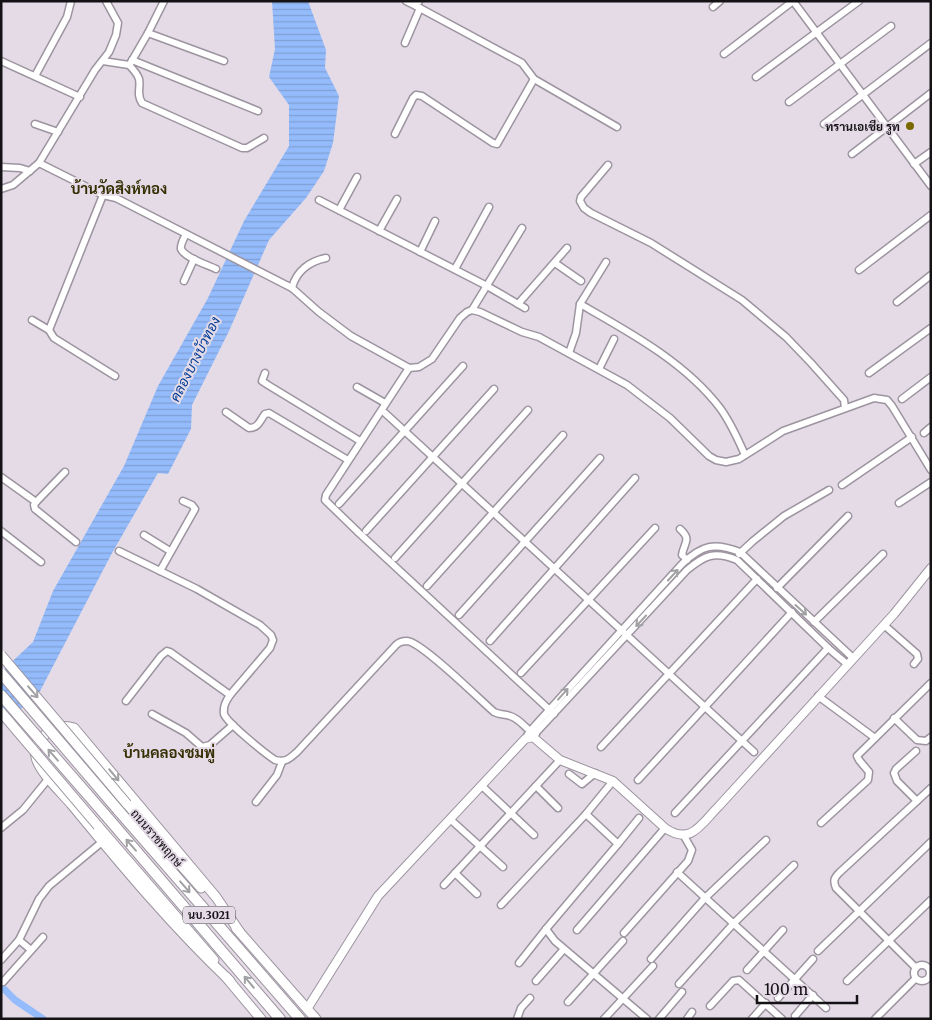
<svg xmlns="http://www.w3.org/2000/svg" width="932" height="1020" viewBox="0 0 932 1020" font-family="Merriweather,Sarabun,serif">
	<defs>
		<pattern id="water-rules" width="6" height="5" patternUnits="userSpaceOnUse" patternTransform="scale(1.25)"><rect width="6" height="5" fill="#94bbfb"/><path d="M0 2.5h6" fill="none" stroke="#7fa0d6"/></pattern>
	</defs>
	<rect width="100%" height="100%" fill="#e4dbe7"/>
	<polygon fill="url(#water-rules)" points="272,1 308,1 326,50 325,68 339,96 333,143 324,171 306,198 269,240 229,331 192,405 191,429 168,474 158,473 112,553 38,695 1,725 1,672 33,642 53,591 124,466 158,386 208,298 244,221 289,146 289,105 269,77 275,49"/>
	<g fill="none" stroke-linecap="round" stroke-linejoin="round">
		<polyline stroke="#94bbfb" stroke-width="7" points="1,986 15,1000 43,1019"/>
		<g stroke="#9c949f" stroke-width="9">
			<g id="minor">
				<polyline points="406,1 416,6"/>
				<polyline points="419,1 416,6 522,63 534,79 617,127"/>
				<polyline points="793,1 931,186"/>
				<polyline points="713,7 720,1"/>
				<polyline points="148,33 164,1"/>
				<polyline points="405,43 420,8"/>
				<polyline points="724,54 793,1"/>
				<polyline points="132,60 258,111"/>
				<polyline points="1,61 80,97"/>
				<path d="M103,61L129,65C133,69 137,73 139,79C141,88 136,94 142,103L242,148H247L264,138"/>
				<polyline points="130,64 148,33 224,61"/>
				<polyline points="35,76 67,17 71,1"/>
				<polyline points="756,77 859,1"/>
				<polyline points="789,102 891,26"/>
				<polyline points="35,124 58,132"/>
				<polyline points="824,124 931,43"/>
				<polyline points="395,134 413,98 416,95 422,96 493,143 497,144 534,79"/>
				<polyline points="852,154 931,93"/>
				<polyline points="39,163 103,195 116,198 292,288 319,312 351,336 409,368 419,367 432,359 460,318 467,312 472,310 480,312 522,332 539,337 627,385 670,418 709,456 716,460 726,462 739,459 783,431 874,398 887,400 892,406 931,470"/>
				<polyline points="914,164 931,152"/>
				<polyline points="608,165 581,197 580,201 584,208 591,213 651,243 742,300 786,337 811,363 844,400 845,408"/>
				<polyline points="1,167 20,168 30,171"/>
				<polyline points="1,189 13,185 39,163 95,70 109,52 116,35 118,23 106,1"/>
				<polyline points="103,195 49,330 54,338 115,376"/>
				<polyline points="319,200 487,286 525,308"/>
				<polyline points="339,210 357,177"/>
				<polyline points="379,231 397,199"/>
				<path d="M186,234C184,238 180,245 181,249C185,258 208,265 216,269"/>
				<polyline points="420,252 435,221"/>
				<polyline points="555,263 581,281"/>
				<polyline points="455,269 489,207"/>
				<polyline points="859,270 931,215"/>
				<polyline points="184,281 194,259"/>
				<path d="M292,288C296,271 310,261 326,258"/>
				<polyline points="897,302 931,275"/>
				<polyline points="518,304 567,248"/>
				<path d="M580,304C629,332 685,362 720,408C731,423 738,439 745,455"/>
				<polyline points="472,310 522,228"/>
				<polyline points="32,320 49,330"/>
				<polyline points="569,353 576,333 580,304 606,262"/>
				<polyline points="409,368 326,495 325,500 359,533 554,714"/>
				<polyline points="599,369 614,339"/>
				<polyline points="265,373 262,381 268,385 360,441"/>
				<polyline points="869,373 931,328"/>
				<polyline points="357,387 385,403"/>
				<polyline points="902,399 931,377"/>
				<path d="M226,412L249,428C259,428 260,420 265,414L269,413L348,460"/>
				<polyline points="385,413 754,752"/>
				<polyline points="924,433 931,427"/>
				<polyline points="1,477 36,502 34,505 35,509 76,542"/>
				<polyline points="842,485 912,437"/>
				<polyline points="36,502 65,472"/>
				<polyline points="899,503 931,482"/>
				<polyline points="339,504 463,366"/>
				<path d="M680,529C692,540 684,542 682,555L687,560"/>
				<polyline points="1,531 41,562"/>
				<polyline points="366,531 494,389"/>
				<polyline points="144,535 170,551"/>
				<path d="M119,551L197,589L260,625L271,635L273,640L270,648L230,695C226,701 223,706 224,714C227,723 266,754 275,760C286,763 290,758 297,752L396,645C399,642 403,641 407,641C422,642 480,700 494,712C500,715 504,714 510,716C518,718 524,726 530,731L525,739"/>
				<polyline points="739,554 753,541 784,516 829,490"/>
				<polyline points="395,558 528,410"/>
				<polyline points="160,571 195,509 192,505 183,501"/>
				<polyline points="427,586 563,435"/>
				<polyline points="777,588 848,516"/>
				<polyline points="459,615 600,458"/>
				<polyline points="814,622 883,554"/>
				<polyline points="884,625 917,654 918,659 914,664"/>
				<polyline points="490,641 635,478"/>
				<polyline points="521,673 655,528"/>
				<polyline points="818,696 875,738"/>
				<polyline points="126,701 161,656 167,651 170,652 230,695"/>
				<polyline points="152,714 186,733 202,747 210,745 233,725"/>
				<polyline points="894,718 917,740 926,741 931,737"/>
				<path d="M536,734L530,731L682,564C702,545 714,542 740,552L853,658"/>
				<path d="M533,736L687,570C705,555 714,551 737,560L828,648L847,664"/>
				<polyline points="601,747 757,579"/>
				<polyline points="916,751 896,769 894,773 897,781 917,801"/>
				<polyline points="569,774 582,784 595,773"/>
				<polyline points="638,780 792,612"/>
				<polyline points="482,786 534,835"/>
				<polyline points="536,786 558,808"/>
				<polyline points="256,802 277,775 282,762"/>
				<polyline points="675,813 828,648"/>
				<polyline points="451,820 503,867"/>
				<polyline points="821,823 868,780 869,772 859,760 857,756 860,753 931,683"/>
				<polyline points="1,828 23,810 49,778"/>
				<polyline points="618,844 639,818"/>
				<polyline points="677,872 826,1008"/>
				<polyline points="455,873 477,894"/>
				<polyline points="444,885 560,760"/>
				<polyline points="501,905 586,814 613,781"/>
				<polyline points="546,929 555,941 647,1019"/>
				<polyline points="577,930 665,828"/>
				<polyline points="624,933 688,861 692,850 684,836"/>
				<polyline points="19,940 31,950"/>
				<polyline points="818,951 931,842"/>
				<polyline points="651,959 705,898 766,840"/>
				<polyline points="1,960 19,940 39,899 49,886 102,842"/>
				<polyline points="519,963 546,929 618,844 586,814"/>
				<circle cx="922" cy="973" r="8"/>
				<path d="M916,968L836,888C833,881 834,878 839,873L931,788"/>
				<polyline points="747,970 783,930"/>
				<polyline points="536,981 564,949"/>
				<polyline points="847,981 931,900"/>
				<polyline points="3,982 43,937"/>
				<polyline points="679,984 734,923 794,865"/>
				<polyline points="778,998 813,959"/>
				<polyline points="568,1002 623,941"/>
				<polyline points="710,1006 733,981 739,980 782,1019"/>
				<polyline points="795,1016 813,995"/>
				<polyline points="517,1019 521,1008 530,998"/>
				<polyline points="604,1019 653,966"/>
				<polyline points="659,1019 682,992"/>
				<polyline points="687,1019 692,1012"/>
				<polyline points="752,1019 766,1003"/>
				<polyline points="875,1019 915,979"/>
			</g>
		</g>
		<g stroke="#9c949f" stroke-width="10">
			<path id="tertiary" d="M307,1009L378,896L525,739L533,737L560,760L613,781L665,828C691,846 701,824 719,806L894,614L931,568"/>
		</g>
		<g stroke="#9c949f" stroke-width="11">
			<g id="secondary">
				<polyline points="127,804 201,888"/>
				<polyline points="98,826 214,960"/>
				<polyline points="236,928 316,1019"/>
				<polyline points="226,977 261,1019"/>
				<path d="M230,981C173,927 122,866 72,805C62,793 39,772 36,757C33,745 40,738 49,732C58,727 64,725 74,728L216,897L239,931"/>
			</g>
		</g>
		<g stroke="#9c949f" stroke-width="12">
			<g id="primary">
				<polyline points="118,810 300,1019"/>
				<polyline points="108,818 280,1019"/>
			</g>
		</g>
		<use href="#minor" stroke="#fff" stroke-width="6"/>
		<use href="#tertiary" stroke="#fff" stroke-width="8"/>
		<use href="#secondary" stroke="#fff" stroke-width="9"/>
		<use href="#primary" stroke="#fff" stroke-width="10"/>
		<g stroke="#9c949f" stroke-width="11" stroke-linecap="butt">
			<g id="secondary-bridge">
				<polyline points="1,655 127,804"/>
				<polyline points="1,712 98,826"/>
			</g>
		</g>
		<g stroke="#9c949f" stroke-width="12" stroke-linecap="butt">
			<g id="primary-bridge">
				<polyline points="1,673 118,810"/>
				<polyline points="1,695 108,818"/>
			</g>
		</g>
		<use href="#secondary-bridge" stroke="#fff" stroke-width="9"/>
		<use href="#primary-bridge" stroke="#fff" stroke-width="10"/>
	</g>
	<defs><path id="oneway-shaft" d="M-6 0H5M1.5-3L5.5 0L1.5 3" fill="none" stroke-width="1.6" stroke-linecap="round" stroke-linejoin="round" transform="scale(1.25)"/></defs>
	<g stroke="#a1a0a2">
		<use href="#oneway-shaft" transform="translate(673 575) rotate(-47)"/>
		<use href="#oneway-shaft" transform="translate(801 610) rotate(42)"/>
		<use href="#oneway-shaft" transform="translate(641 621) rotate(133)"/>
		<use href="#oneway-shaft" transform="translate(33 692) rotate(49)"/>
		<use href="#oneway-shaft" transform="translate(563 694) rotate(-48)"/>
		<use href="#oneway-shaft" transform="translate(53 755) rotate(-131)"/>
		<use href="#oneway-shaft" transform="translate(114 775) rotate(50)"/>
		<use href="#oneway-shaft" transform="translate(131 845) rotate(-131)"/>
		<use href="#oneway-shaft" transform="translate(185 887) rotate(49)"/>
		<use href="#oneway-shaft" transform="translate(249 982) rotate(-130)"/>
	</g>
	<circle fill="#7a6900" stroke="#e4dbe7" stroke-width="2" cx="910" cy="126" r="5"/>
	<g text-anchor="middle" dominant-baseline="central" stroke-width="4" stroke-linejoin="round" paint-order="stroke">
		<rect fill="#e4dbe7" stroke="#534e55" stroke-width="1" x="183" y="906.5" width="52" height="17" rx="4"/>
		<g font-size="11" font-weight="bold" fill="#151216">
			<text x="209" y="915">นบ.3021</text>
		</g>
		<g font-size="12" font-weight="bold" fill="#151216" stroke="#e4dbe7" text-anchor="end">
			<text x="900" y="126">ทรานเอเชีย รูท</text>
		</g>
		<g font-size="12" fill="#151216" stroke="#e4dbe7">
			<text transform="translate(157 838) rotate(49)">ถนนราชพฤกษ์</text>
		</g>
		<g font-size="14" font-style="italic" fill="#023c96" stroke="#e4dbe7">
			<text transform="translate(195 359) rotate(-63)">คลองบางบัวทอง</text>
		</g>
		<g font-size="15" font-weight="bold" fill="#372f04" stroke="#e4dbe7">
			<text x="119" y="188">บ้านวัดสิงห์ทอง</text>
			<text x="169" y="752">บ้านคลองชมพู่</text>
		</g>
	</g>
	<rect width="932" height="1020" fill="none" stroke="#151216" stroke-width="5"/>
	<path d="M757 995v8h100v-8" fill="none" stroke="#151216" stroke-width="2.5"/>
	<text x="764" y="995" font-size="15" fill="#151216" stroke="#e4dbe7" stroke-width="4" paint-order="stroke">100 m</text>
</svg>
